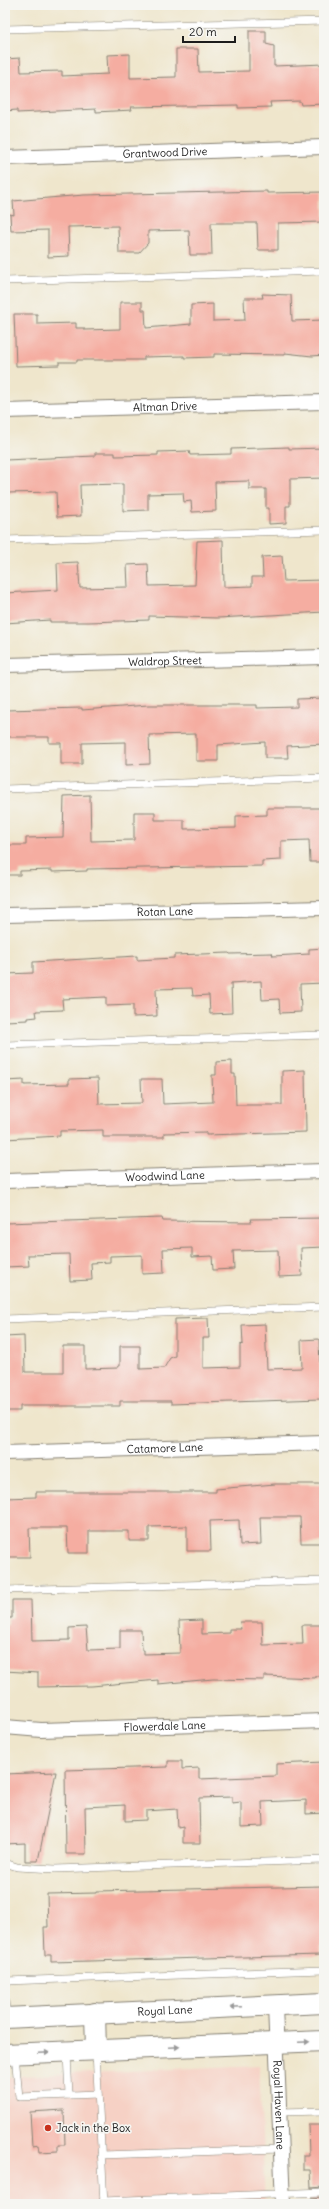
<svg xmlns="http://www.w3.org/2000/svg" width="329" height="2209" viewBox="0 0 329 2209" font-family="Delius,sans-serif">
	<rect width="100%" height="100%" fill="#f6f6f2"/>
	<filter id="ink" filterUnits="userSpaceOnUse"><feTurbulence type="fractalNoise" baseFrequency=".025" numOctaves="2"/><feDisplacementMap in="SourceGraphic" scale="8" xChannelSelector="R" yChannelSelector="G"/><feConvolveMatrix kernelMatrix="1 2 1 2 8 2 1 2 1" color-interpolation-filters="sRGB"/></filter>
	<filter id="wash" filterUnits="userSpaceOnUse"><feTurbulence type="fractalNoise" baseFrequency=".012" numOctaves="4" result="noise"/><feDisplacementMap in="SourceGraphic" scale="16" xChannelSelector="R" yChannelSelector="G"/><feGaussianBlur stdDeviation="0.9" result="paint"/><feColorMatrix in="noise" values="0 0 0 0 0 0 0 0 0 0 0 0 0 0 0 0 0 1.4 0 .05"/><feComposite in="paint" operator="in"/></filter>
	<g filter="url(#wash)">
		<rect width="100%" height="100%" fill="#efe6cc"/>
		<polygon fill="#f6d1c5" points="259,2065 265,2204 5,2204 5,2077"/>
		<g id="blocks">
			<g fill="#f5ada1">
				<polygon points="249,31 266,31 266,44 274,46 274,66 324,64 324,104 301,105 300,101 270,102 271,107 238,108 238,105 131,107 132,110 96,112 96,109 17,113 17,110 5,111 5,59 20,58 21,72 62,71 62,76 108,74 107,55 130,54 130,78 176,77 176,49 198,49 199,72 249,71"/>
				<polygon points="267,191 267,193 324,192 324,222 278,223 278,250 258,250 257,223 211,223 212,255 190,255 189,230 148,231 148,243 139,253 119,253 118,226 68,227 69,256 48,257 48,230 11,231 10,214 14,215 13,201 84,195"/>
				<polygon points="262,294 291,295 292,321 324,320 324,355 312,356 285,353 285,355 214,354 214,357 184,358 184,356 144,357 144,360 77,360 77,362 59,362 59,365 16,366 14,314 37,314 37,324 76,323 76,328 84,328 84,330 120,329 120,302 142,302 142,310 145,310 146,328 191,324 191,305 213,304 213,321 245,320 244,298 263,298"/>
				<polygon points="289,447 289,449 324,448 324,478 290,479 290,506 286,506 286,523 269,524 269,508 266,508 266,489 249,489 249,481 215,482 216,511 192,512 191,501 184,502 183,493 148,494 148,510 123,511 123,484 80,485 81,516 57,517 56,492 5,493 5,460 95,456 95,453 115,453 115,456 158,455 158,452 189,451 190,455 231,454 231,449"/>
				<polygon points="223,540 224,587 252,586 252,577 263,577 262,557 282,556 284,581 324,580 324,612 218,618 149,616 149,620 89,622 50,622 50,620 5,623 5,593 58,590 57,563 78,562 80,588 128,587 127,565 148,564 149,586 195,585 197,541"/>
				<polygon points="324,698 324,744 287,746 288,758 265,758 265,742 218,745 218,761 196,761 196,734 149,735 150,764 126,765 126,742 82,743 82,764 61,764 61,743 49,743 49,737 5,737 5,710 82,708 82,710 148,705 257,705 257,708 297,707 297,699"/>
				<polygon points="90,795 91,841 134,840 134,812 155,812 155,820 184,820 184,829 236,828 236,816 267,815 267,808 324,808 324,862 310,862 309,840 281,841 281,860 262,861 262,866 87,869 87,871 52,872 52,870 20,871 20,875 5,875 5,845 26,845 26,838 63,837 64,796"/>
				<polygon points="324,948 324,983 300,984 301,1012 280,1013 279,999 262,1000 261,981 231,983 232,1013 210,1014 209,995 193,996 192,988 156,989 157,1016 133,1017 133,1005 106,1006 106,997 62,999 63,1010 36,1011 37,1017 28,1018 28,1020 5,1021 5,974 33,973 33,962 137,956 137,960 174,958 174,955 229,953 230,954 272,953 273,956 309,954 309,949"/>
				<polygon points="232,1061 232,1074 235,1074 236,1105 282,1105 282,1071 305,1070 306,1132 206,1135 206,1132 164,1133 164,1137 103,1137 103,1130 60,1131 60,1136 5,1139 5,1081 24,1080 24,1085 69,1084 69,1079 98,1078 99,1104 142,1103 141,1079 162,1079 163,1104 213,1102 212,1075 216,1075 216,1062"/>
				<polygon points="162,1218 163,1221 252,1222 251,1219 324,1218 324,1247 301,1248 302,1276 279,1277 278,1250 233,1251 234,1269 213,1270 212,1256 192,1257 192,1248 163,1249 164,1273 142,1274 142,1255 110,1256 110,1262 91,1263 92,1280 70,1281 69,1254 28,1255 29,1266 5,1267 5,1223"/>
				<polygon points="208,1318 209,1338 203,1338 203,1368 240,1367 240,1345 243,1344 242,1325 265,1324 267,1369 302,1368 301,1340 319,1339 321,1399 171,1404 171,1401 120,1401 120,1406 20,1406 20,1411 5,1411 5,1337 24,1336 25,1372 63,1372 63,1346 85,1346 85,1369 118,1368 118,1366 120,1366 120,1346 140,1346 140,1369 164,1368 170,1358 175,1356 175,1319"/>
				<polygon points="275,1484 323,1484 323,1543 301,1543 300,1517 260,1517 261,1544 240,1545 239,1520 210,1521 211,1551 187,1551 187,1526 149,1527 149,1541 129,1541 129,1531 89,1531 89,1553 68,1553 67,1528 29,1528 30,1557 7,1557 5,1498 36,1497 36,1492 216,1492 216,1489"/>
				<polygon points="12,1600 31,1600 32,1641 69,1640 69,1628 86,1627 88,1650 120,1649 120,1630 141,1630 142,1650 144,1650 144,1654 180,1653 179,1621 202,1620 202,1634 229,1633 229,1629 241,1629 240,1622 262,1622 263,1645 303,1644 302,1625 323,1625 324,1676 315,1676 315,1678 264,1676 264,1680 213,1679 158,1684 158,1680 92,1686 38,1687 38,1673 5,1671 5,1625 8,1625 8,1618 12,1618"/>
				<polygon points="168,1761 182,1761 182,1769 199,1768 199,1779 276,1776 276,1764 324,1762 324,1813 306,1814 306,1800 262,1802 263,1826 241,1827 241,1802 232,1803 232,1797 199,1798 200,1843 183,1843 183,1827 178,1828 177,1809 146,1811 146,1820 125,1821 125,1805 85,1807 86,1854 66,1854 65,1770 168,1767"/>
				<polygon points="56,1772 38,1861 25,1861 25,1843 5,1844 5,1774"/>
				<polygon points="323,1886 324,1946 321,1946 321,1955 51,1962 51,1955 45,1955 44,1927 48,1927 47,1894 96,1893 96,1891"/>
				<polygon points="64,2110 65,2145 58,2145 58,2151 39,2152 38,2145 32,2146 30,2112"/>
				<polygon points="308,2125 324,2125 324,2187 311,2188 310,2170 303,2170 303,2155 309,2155"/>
				<polygon points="324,2197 324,2204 312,2204 311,2198"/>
			</g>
		</g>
	</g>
	<g filter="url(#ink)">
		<use href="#blocks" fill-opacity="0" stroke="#868174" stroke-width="1"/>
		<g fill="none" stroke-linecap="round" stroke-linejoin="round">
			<g stroke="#868174" stroke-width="8">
				<g id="lane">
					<polyline points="5,29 324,21"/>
					<polyline points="5,281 324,271"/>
					<polyline points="5,540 324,530"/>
					<polyline points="5,789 324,778"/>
					<polyline points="5,1045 324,1035"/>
					<polyline points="5,1319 324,1307"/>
					<polyline points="5,1590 324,1581"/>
					<polyline points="5,1863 17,1867 55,1869 324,1860"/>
					<polyline points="5,1981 324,1970"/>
					<polyline points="5,2001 7,2017"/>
					<polyline points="96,2052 104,2204"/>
					<polyline points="67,2054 69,2095"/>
					<polyline points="15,2055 19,2097 98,2094"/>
					<polyline points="279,2112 324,2111"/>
					<polyline points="101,2155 281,2149"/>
					<polyline points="103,2201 324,2192"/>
					<polyline points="5,2202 7,2204"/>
				</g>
			</g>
			<g stroke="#868174" stroke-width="16">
				<g id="street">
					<path id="s1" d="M5,158L324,147"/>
					<path id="s2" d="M5,411L324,402"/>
					<path id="s3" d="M5,665L324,657"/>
					<path id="s4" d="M5,915L324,908"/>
					<path id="s5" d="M5,1181L324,1171"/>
					<path id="s6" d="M5,1453L324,1443"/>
					<path id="s7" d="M5,1727L41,1730L324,1721"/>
					<path id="s8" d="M275,2006L283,2204"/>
				</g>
			</g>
			<g stroke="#868174" stroke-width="22">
				<g id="secondary">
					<polyline points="95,2013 96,2050"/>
					<path id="s9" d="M5,2018L324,2003"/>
					<polyline points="5,2054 324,2041"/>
				</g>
			</g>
			<use href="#lane" stroke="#fff" stroke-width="7"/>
			<use href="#street" stroke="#fff" stroke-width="14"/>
			<use href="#secondary" stroke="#fff" stroke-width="20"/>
		</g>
		<defs><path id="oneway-solid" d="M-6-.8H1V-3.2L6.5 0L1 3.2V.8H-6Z"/></defs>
		<g fill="#999">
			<use href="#oneway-solid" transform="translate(236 2007) rotate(178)"/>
			<use href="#oneway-solid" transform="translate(304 2042) rotate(-2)"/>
			<use href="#oneway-solid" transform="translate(174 2047) rotate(-2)"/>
			<use href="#oneway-solid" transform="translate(44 2053) rotate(-2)"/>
		</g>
	</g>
	<circle fill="#c8321e" stroke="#f6f6f2" stroke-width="1.5" cx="48" cy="2128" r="4"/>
	<g text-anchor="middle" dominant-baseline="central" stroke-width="3.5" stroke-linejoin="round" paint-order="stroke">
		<g font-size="11" fill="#1c1c1c" stroke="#f6f6f2">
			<text stroke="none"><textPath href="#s1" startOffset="160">Grantwood Drive</textPath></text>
			<text stroke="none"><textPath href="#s2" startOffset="160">Altman Drive</textPath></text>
			<text stroke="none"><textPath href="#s3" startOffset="160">Waldrop Street</textPath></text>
			<text stroke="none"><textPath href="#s4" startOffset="160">Rotan Lane</textPath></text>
			<text stroke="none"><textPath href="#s5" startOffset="160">Woodwind Lane</textPath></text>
			<text stroke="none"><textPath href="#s6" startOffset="160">Catamore Lane</textPath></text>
			<text stroke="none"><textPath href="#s7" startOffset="160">Flowerdale Lane</textPath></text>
			<text stroke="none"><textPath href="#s9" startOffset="160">Royal Lane</textPath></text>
			<text stroke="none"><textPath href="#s8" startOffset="99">Royal Haven Lane</textPath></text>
		</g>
		<g font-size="11" fill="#1c1c1c" stroke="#f6f6f2" text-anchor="start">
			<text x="56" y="2128">Jack in the Box</text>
		</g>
	</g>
	<rect width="329" height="2209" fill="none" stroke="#f6f6f2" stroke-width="20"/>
	<path d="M183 36v6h52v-6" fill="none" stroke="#1c1c1c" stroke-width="2"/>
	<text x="189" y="36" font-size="12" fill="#1c1c1c" stroke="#f6f6f2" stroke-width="3" paint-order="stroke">20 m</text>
</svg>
